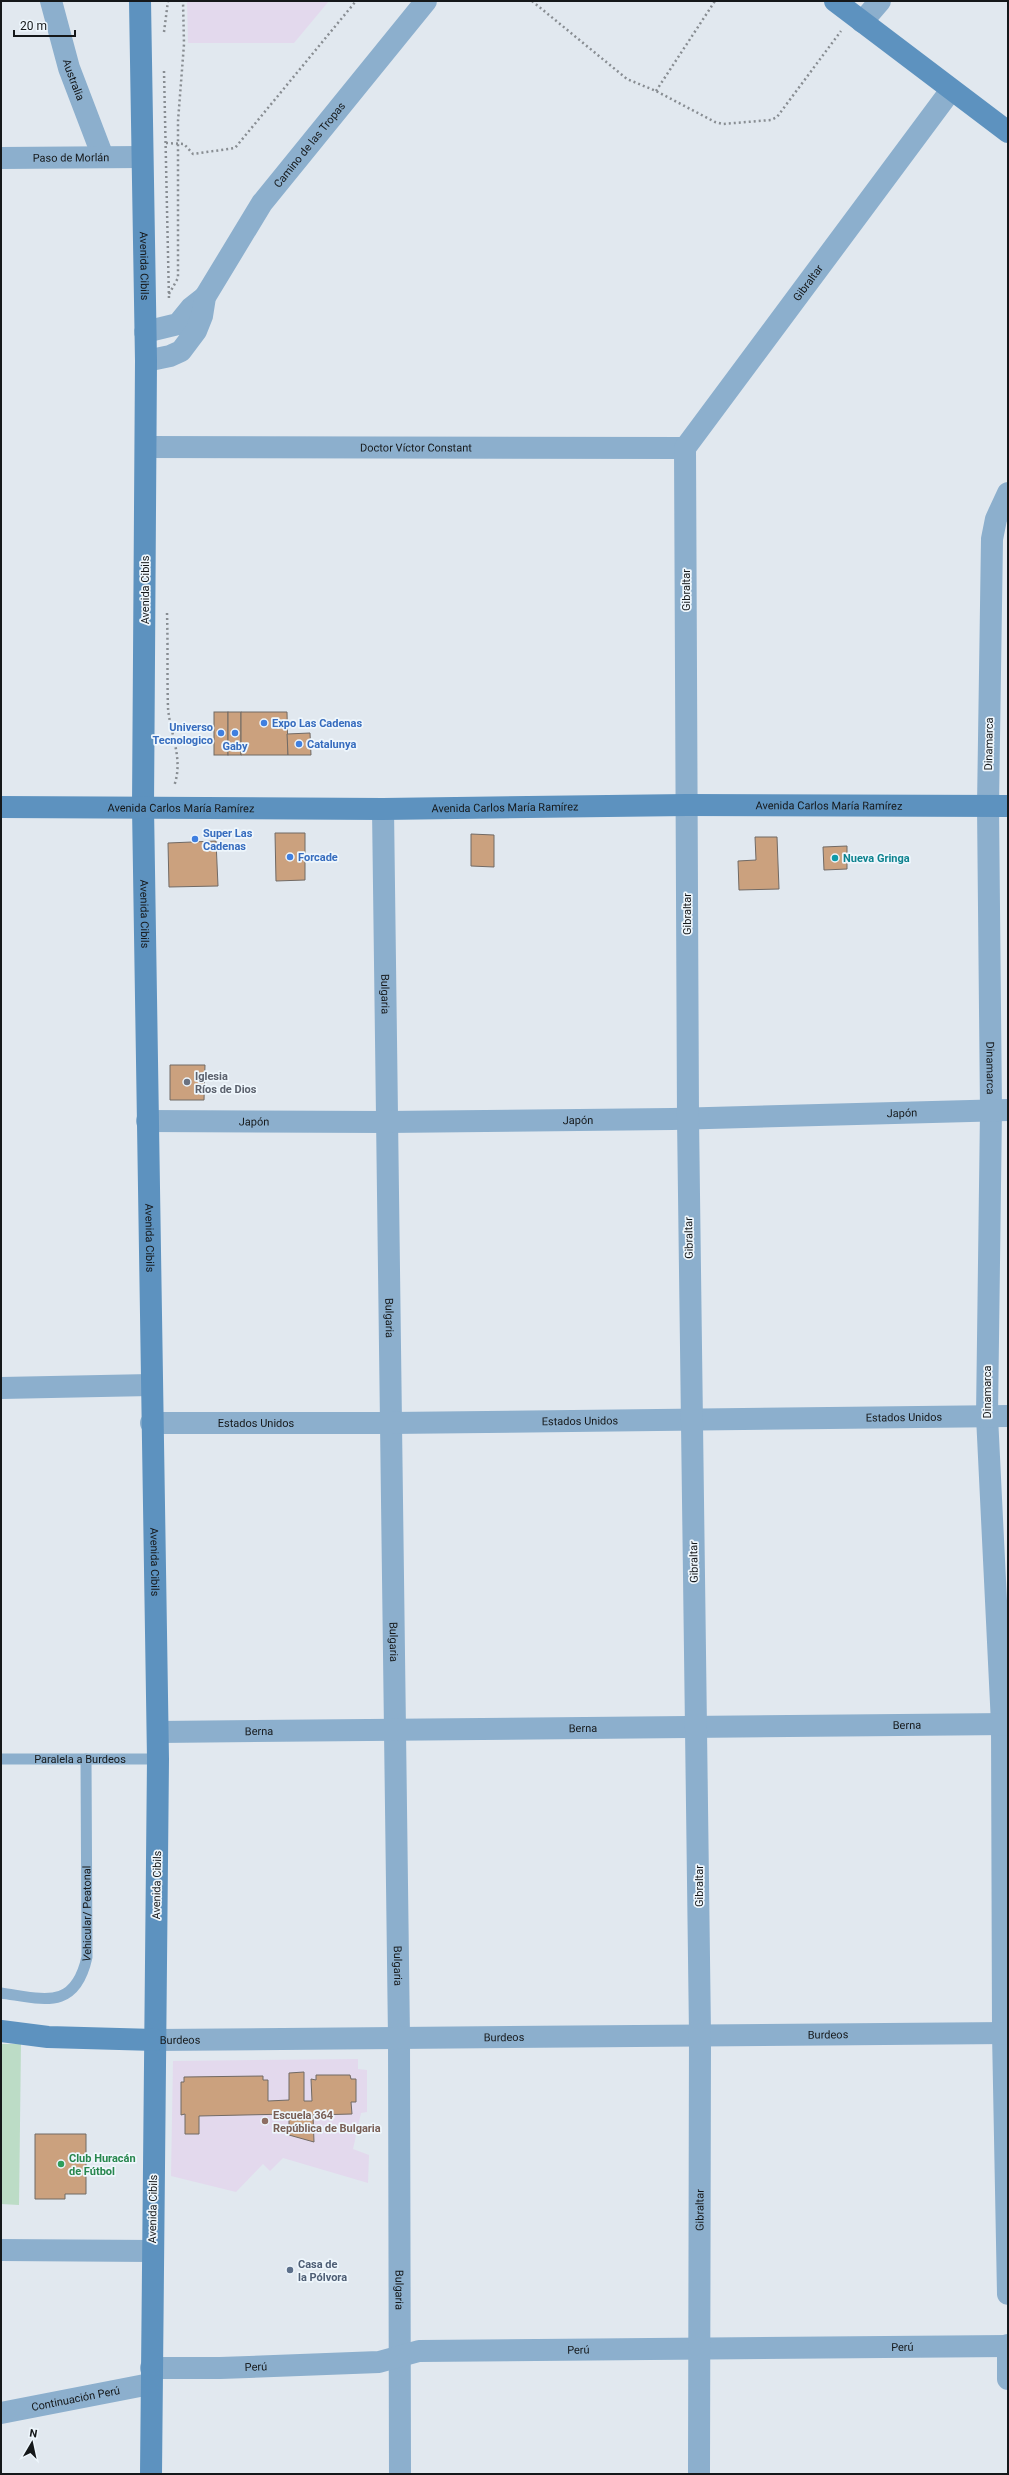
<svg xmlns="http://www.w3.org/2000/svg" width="1009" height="2475" viewBox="0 0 1009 2475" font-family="Roboto,sans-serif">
	<rect width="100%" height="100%" fill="#e1e8ef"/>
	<g fill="#e3d9ed">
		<polygon points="187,1 329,1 294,43 188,43"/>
		<polygon points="358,2059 358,2069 367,2070 367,2112 361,2113 353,2149 369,2155 368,2183 283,2158 270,2171 263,2164 236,2192 171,2176 173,2061"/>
	</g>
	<polygon fill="#bcdcc6" points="1,2044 21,2044 19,2205 1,2204"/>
	<g fill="#cba17e" stroke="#716a65">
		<rect x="214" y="712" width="14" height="43"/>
		<rect x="228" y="712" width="13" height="43"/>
		<polygon points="241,712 287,712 288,755 241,755"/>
		<polygon points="310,733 311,755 288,755 287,734"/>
		<polygon points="275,833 305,833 305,880 276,881"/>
		<polygon points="471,834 494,835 494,867 471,866"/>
		<polygon points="755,837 777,837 779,889 739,890 738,861 756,860"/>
		<polygon points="216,841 218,886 169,887 168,843"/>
		<polygon points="847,846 847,869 824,870 823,847"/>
		<polygon points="170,1065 205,1065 204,1100 170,1100"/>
		<polygon points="304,2072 304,2101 312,2101 311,2079 316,2080 316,2075 350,2075 351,2079 356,2079 356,2102 351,2102 352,2114 313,2115 314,2142 289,2135 289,2114 199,2116 199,2134 185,2134 185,2114 181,2115 181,2082 184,2082 184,2077 263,2076 263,2080 268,2080 268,2101 289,2100 289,2073"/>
		<polygon points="35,2134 86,2134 86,2194 65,2194 65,2199 35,2199"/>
	</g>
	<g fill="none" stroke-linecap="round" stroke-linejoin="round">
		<g stroke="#888d92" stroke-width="2.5" stroke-dasharray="2 3" stroke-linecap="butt">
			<polyline points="532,1 627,79 656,91 715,122 723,124 771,120 777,117 841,31"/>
			<polyline points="164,32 168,1"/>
			<polyline points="164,71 169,300"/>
			<polyline points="656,91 715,1"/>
			<polyline points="166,143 184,144 193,154 235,148 356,1"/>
			<polyline points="169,294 178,278 178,121 184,44 183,1"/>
			<path d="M167,613C168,644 167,676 168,708C170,734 184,759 174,786"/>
		</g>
		<g stroke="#8cafcd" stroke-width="11">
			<path id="s1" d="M1,1759H158"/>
			<path id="s2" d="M1,1993C44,1999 75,2011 87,1957L86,1759"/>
		</g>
		<g stroke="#8cafcd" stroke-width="22">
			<path id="s3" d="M51,1L69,68L103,157"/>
			<polyline points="862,22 880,1"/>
			<path id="s4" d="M1,158L141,157"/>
			<polyline points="145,332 178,324 191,308 205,297"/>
			<path id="s5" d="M146,361L170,356L181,351L196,331L202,316L205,297L262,203L426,1"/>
			<path id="s6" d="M146,447L685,448"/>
			<path id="s7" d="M1008,493L996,519L992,539L988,806L991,1110L987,1416L1002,1724L1003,2033L1008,2294"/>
			<path id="s8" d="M383,809L399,2038L400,2474"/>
			<path id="s9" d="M147,1121L386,1122L672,1119L1008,1110"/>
			<polyline points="1,1388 151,1385"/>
			<path id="s10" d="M151,1423H391L1008,1416"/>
			<path id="s11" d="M158,1732L1008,1724"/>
			<path id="s12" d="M155,2040L1008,2033"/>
			<polyline points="1,2250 152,2251"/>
			<polyline points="1008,2345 1008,2379"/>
			<path id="s13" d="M151,2368H220L379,2362L419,2351L1008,2346"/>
			<path id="s14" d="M1,2413L150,2384"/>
			<path id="s15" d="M699,2474L700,2034L688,1118L685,448L951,90"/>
		</g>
		<g stroke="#5d92bf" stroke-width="22">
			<path id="s16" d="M140,1L146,361L143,807L158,1759L151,2474"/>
			<polyline points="835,1 1008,132"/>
			<path id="s17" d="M1,807L383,809L687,805L1008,806"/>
			<polyline points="1,2031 48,2037 155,2040"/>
		</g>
	</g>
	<g fill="#3f7fe0" stroke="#eef6fc" stroke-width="1.5">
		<circle cx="264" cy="723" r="4"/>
		<circle cx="221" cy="733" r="4"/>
		<circle cx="235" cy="733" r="4"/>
		<circle cx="299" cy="744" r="4"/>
		<circle cx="195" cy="839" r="4"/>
		<circle cx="290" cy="857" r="4"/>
	</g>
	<circle fill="#0f9aa8" stroke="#eef6fc" stroke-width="1.5" cx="835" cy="858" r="4"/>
	<circle fill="#6b7280" stroke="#eef6fc" stroke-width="1.5" cx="187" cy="1082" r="4"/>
	<circle fill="#8d6e63" stroke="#eef6fc" stroke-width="1.5" cx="265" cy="2121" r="4"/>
	<circle fill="#2e9e5b" stroke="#eef6fc" stroke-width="1.5" cx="61" cy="2164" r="4"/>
	<circle fill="#5c6f8a" stroke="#eef6fc" stroke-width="1.5" cx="290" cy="2270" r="4"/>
	<g text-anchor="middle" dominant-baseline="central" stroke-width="3.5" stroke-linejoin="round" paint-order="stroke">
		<g font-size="11" fill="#15181a" stroke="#eef6fc">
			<text stroke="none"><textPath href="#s3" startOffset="82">Australia</textPath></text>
			<text stroke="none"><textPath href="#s5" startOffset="282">Camino de las Tropas</textPath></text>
			<text stroke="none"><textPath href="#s4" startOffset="70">Paso de Morlán</textPath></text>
			<text stroke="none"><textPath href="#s16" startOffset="265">Avenida Cibils</textPath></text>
			<text stroke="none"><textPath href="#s15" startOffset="2232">Gibraltar</textPath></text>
			<text stroke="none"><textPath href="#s6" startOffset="270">Doctor Víctor Constant</textPath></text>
			<text transform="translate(145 590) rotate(-90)">Avenida Cibils</text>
			<text transform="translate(686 590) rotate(-90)">Gibraltar</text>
			<text transform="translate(989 744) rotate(-89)">Dinamarca</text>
			<text stroke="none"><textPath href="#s17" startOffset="828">Avenida Carlos María Ramírez</textPath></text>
			<text stroke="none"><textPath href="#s17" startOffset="504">Avenida Carlos María Ramírez</textPath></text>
			<text stroke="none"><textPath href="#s17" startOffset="180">Avenida Carlos María Ramírez</textPath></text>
			<text stroke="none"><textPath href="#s16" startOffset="913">Avenida Cibils</textPath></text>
			<text transform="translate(687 914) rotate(-90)">Gibraltar</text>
			<text stroke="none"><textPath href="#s8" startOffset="185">Bulgaria</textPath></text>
			<text stroke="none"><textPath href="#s7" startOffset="578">Dinamarca</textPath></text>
			<text stroke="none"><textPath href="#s9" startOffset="755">Japón</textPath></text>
			<text stroke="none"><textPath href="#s9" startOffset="431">Japón</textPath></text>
			<text stroke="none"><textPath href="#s9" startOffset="107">Japón</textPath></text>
			<text stroke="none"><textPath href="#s16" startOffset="1237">Avenida Cibils</textPath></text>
			<text transform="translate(689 1238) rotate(-91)">Gibraltar</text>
			<text stroke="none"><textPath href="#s8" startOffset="509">Bulgaria</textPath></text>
			<text transform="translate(987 1392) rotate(-90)">Dinamarca</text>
			<text stroke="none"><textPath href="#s10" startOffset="753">Estados Unidos</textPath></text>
			<text stroke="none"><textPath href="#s10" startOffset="429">Estados Unidos</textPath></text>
			<text stroke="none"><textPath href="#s10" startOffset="105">Estados Unidos</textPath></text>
			<text stroke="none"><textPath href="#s16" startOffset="1561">Avenida Cibils</textPath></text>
			<text transform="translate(694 1562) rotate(-91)">Gibraltar</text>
			<text stroke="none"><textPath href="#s8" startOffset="833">Bulgaria</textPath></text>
			<text stroke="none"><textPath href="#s11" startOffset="749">Berna</textPath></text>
			<text stroke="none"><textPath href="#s11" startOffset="425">Berna</textPath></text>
			<text stroke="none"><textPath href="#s11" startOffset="101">Berna</textPath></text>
			<text stroke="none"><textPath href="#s1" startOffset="79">Paralela a Burdeos</textPath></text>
			<text transform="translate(157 1885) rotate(-89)">Avenida Cibils</text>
			<text transform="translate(699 1886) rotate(-90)">Gibraltar</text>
			<text stroke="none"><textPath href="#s2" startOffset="153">Vehicular/ Peatonal</textPath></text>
			<text stroke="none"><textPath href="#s8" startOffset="1157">Bulgaria</textPath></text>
			<text stroke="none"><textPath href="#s12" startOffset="673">Burdeos</textPath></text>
			<text stroke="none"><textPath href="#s12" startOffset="349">Burdeos</textPath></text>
			<text stroke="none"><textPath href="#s12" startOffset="25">Burdeos</textPath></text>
			<text transform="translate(153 2209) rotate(-89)">Avenida Cibils</text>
			<text stroke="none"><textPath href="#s15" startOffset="264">Gibraltar</textPath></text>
			<text stroke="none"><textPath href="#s8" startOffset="1481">Bulgaria</textPath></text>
			<text stroke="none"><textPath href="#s13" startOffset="753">Perú</textPath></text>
			<text stroke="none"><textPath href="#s13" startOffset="429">Perú</textPath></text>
			<text stroke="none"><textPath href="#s13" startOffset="105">Perú</textPath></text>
			<text stroke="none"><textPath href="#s14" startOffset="76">Continuación Perú</textPath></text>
		</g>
		<g font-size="11" font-weight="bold" fill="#366cbe" stroke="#eef6fc" text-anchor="start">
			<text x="272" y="723">Expo Las Cadenas</text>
			<text x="213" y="727" text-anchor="end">Universo<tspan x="213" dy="13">Tecnologico</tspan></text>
			<text x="307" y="744">Catalunya</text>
			<text x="235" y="746" text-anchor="middle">Gaby</text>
			<text x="203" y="833">Super Las<tspan x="203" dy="13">Cadenas</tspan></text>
			<text x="298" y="857">Forcade</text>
		</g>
		<g font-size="11" font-weight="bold" fill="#0d838f" stroke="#eef6fc" text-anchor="start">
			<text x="843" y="858">Nueva Gringa</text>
		</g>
		<g font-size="11" font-weight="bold" fill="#5b616d" stroke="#eef6fc" text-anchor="start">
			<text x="195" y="1076">Iglesia<tspan x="195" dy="13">Ríos de Dios</tspan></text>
		</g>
		<g font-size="11" font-weight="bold" fill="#785e54" stroke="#eef6fc" text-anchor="start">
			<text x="273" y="2115">Escuela 364<tspan x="273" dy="13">República de Bulgaria</tspan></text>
		</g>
		<g font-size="11" font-weight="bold" fill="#27864d" stroke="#eef6fc" text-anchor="start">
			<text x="69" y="2158">Club Huracán<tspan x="69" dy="13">de Fútbol</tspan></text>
		</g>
		<g font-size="11" font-weight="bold" fill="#4e5e75" stroke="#eef6fc" text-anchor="start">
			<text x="298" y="2264">Casa de<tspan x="298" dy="13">la Pólvora</tspan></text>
		</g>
	</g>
	<rect width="1009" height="2475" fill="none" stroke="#15181a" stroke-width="4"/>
	<g transform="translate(32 2443) rotate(9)" stroke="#eef6fc" stroke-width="3" paint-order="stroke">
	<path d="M0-3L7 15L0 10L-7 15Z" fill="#15181a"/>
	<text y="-6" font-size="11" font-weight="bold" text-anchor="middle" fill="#15181a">N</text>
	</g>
	<path d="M14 30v6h61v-6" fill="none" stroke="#15181a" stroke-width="2"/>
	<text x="20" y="30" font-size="12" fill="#15181a" stroke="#eef6fc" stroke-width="3" paint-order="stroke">20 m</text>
</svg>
